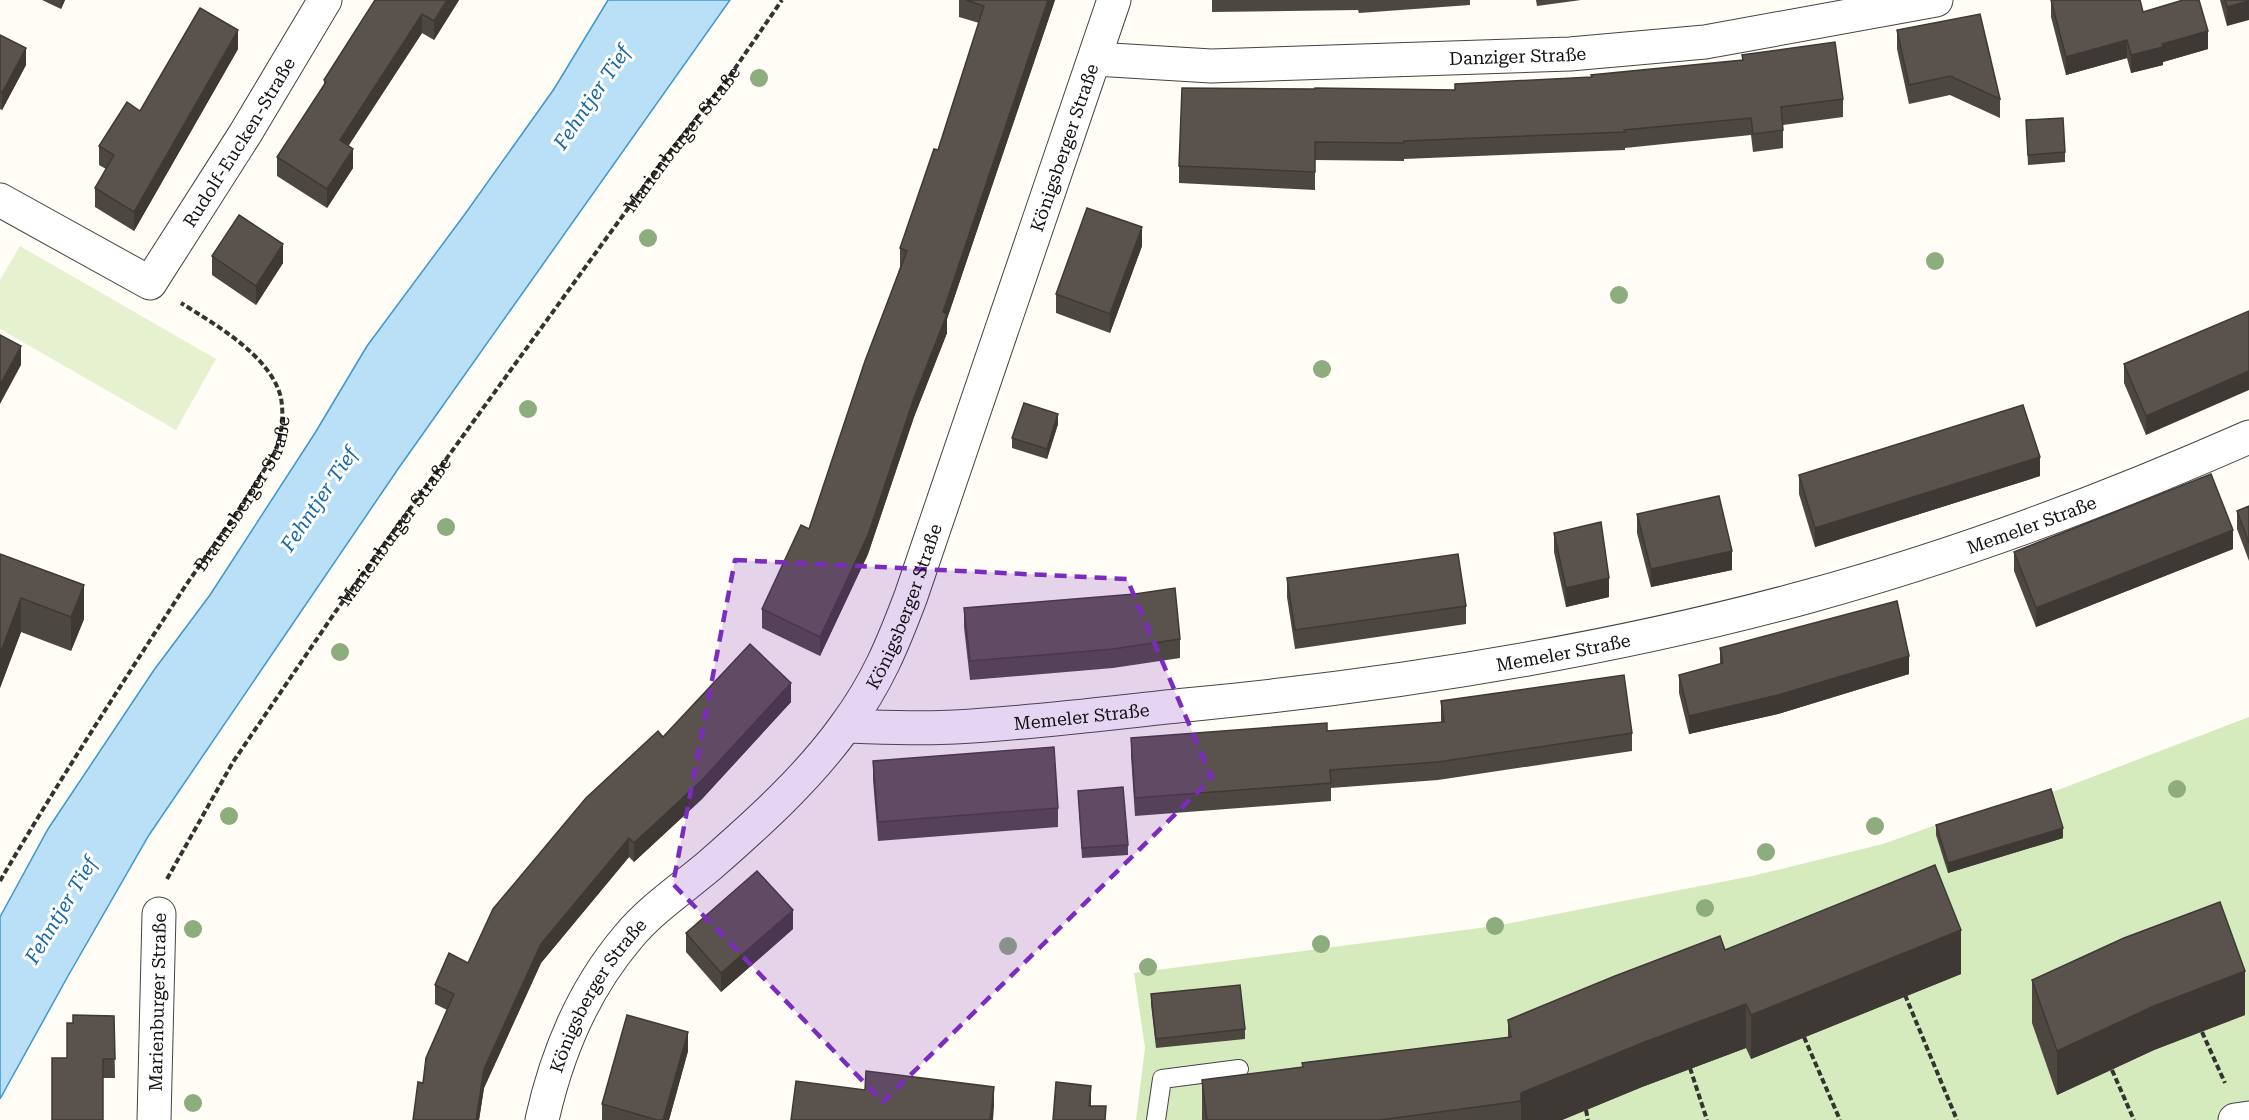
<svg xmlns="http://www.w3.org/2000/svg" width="2249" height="1120" viewBox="0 0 2249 1120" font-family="'Roboto Serif',serif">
	<rect width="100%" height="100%" fill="#fffdf5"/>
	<polygon fill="#d5ebbd" points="2249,717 2249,1120 1136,1120 1145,1048 1134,973 1495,926 1752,876 1883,844 1933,826 2058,790"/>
	<polygon fill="#e6f2cf" points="20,246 216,359 176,430 0,329 0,280"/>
	<polygon fill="#b9e0f7" stroke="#3f96cf" stroke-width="1.5" points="608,0 730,0 398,469 149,835 68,976 0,1099 0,917 48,829 154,670 210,595 315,433 367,346 465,214 554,89"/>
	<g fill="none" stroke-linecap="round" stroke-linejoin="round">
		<g stroke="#444" stroke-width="20">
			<polyline id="lane" points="1156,1120 1162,1079 1239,1069"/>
		</g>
		<g stroke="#444" stroke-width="35">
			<g id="street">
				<path id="s3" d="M1095,59L1211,66L1570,54L1705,42L1936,0"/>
				<path id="s4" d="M0,200L150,283L245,134L325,0"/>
				<path id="s5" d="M846,726C882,727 919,729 955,727C1032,723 1109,713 1186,705C1395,685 1604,652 1806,597C1957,556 2106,500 2249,437"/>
				<path id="s6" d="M154,1120L159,914"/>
				<path id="s7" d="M542,1120C557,1052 583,990 628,937C651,909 683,888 710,865C758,823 809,777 846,725C877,683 893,644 911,596L1114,0"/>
				<polyline points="2235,1120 2249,1118"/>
			</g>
		</g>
		<g stroke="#333" stroke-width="4" stroke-dasharray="6 3" stroke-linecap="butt">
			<path id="s1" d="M167,879L233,762L336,611L605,240L665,158L727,80L782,0"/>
			<path id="s2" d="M0,881C58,782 121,685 184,588C208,553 234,519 256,483C262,473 270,462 275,452C282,435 284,416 281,398C271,356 216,325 181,303"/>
			<polyline points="1905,995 1957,1120"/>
			<polyline points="2202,1032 2225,1083"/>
			<polyline points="1804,1037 1840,1120"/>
			<polyline points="1690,1068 1707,1120"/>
			<polyline points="2112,1070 2134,1120"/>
			<polyline points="1586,1110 1588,1120"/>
		</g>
		<use href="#lane" stroke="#fff" stroke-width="18"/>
		<use href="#street" stroke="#fff" stroke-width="33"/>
	</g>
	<g fill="#8dad7f">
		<circle cx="759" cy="78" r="9"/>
		<circle cx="648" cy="238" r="9"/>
		<circle cx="1935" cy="261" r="9"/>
		<circle cx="1619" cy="295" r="9"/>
		<circle cx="1322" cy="369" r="9"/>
		<circle cx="528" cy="409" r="9"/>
		<circle cx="446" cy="527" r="9"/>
		<circle cx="340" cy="652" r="9"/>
		<circle cx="2177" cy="789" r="9"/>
		<circle cx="229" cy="816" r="9"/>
		<circle cx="1875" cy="826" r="9"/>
		<circle cx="1766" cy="852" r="9"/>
		<circle cx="1705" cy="908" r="9"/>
		<circle cx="1495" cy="926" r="9"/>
		<circle cx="193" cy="929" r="9"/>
		<circle cx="1321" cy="944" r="9"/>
		<circle cx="1008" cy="946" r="9"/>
		<circle cx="1148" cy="967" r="9"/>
		<circle cx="193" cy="1103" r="9"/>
	</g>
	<g fill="#4d4742">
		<polygon points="42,0 65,0 61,9"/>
		<polygon points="375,0 459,0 434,40 422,33 348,146 353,168 327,208 277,176 277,157 324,86 324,80"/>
		<polygon points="959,0 1055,0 947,319 947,333 914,417 868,554 820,656 762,628 762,609 809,529 900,267 900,248 938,150 979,23 959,17"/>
		<polygon points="1212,0 1470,0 1470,5 1359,13 1358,10 1212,12"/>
		<polygon points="1536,0 1581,0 1537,6"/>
		<polygon points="2051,0 2143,12 2208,49 2163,62 2163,65 2131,73 2127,58 2066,75 2051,17"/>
		<polygon points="2220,0 2249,0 2227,26"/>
		<polygon points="1897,30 2000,99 2000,118 1950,95 1909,104 1897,49"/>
		<polygon points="0,35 26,65 2,110 0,109"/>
		<polygon points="238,49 134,231 95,207 95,188 106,169 99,165 99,146 140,111"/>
		<polygon points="1742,55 1843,99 1843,117 1783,125 1783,148 1753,152 1751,135 1625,148 1625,150 1404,159 1404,161 1315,160 1315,190 1179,183 1179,166 1455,90 1591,78 1742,60"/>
		<polygon points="2026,120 2065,152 2065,162 2028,165"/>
		<polygon points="1142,246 1110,333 1056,313 1056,294"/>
		<polygon points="212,256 283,263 256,305 212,275"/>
		<polygon points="2249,311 2146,435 2124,383 2124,364"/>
		<polygon points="1058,424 1047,459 1012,448 1012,438"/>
		<polygon points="1799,475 2040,476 1815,547 1799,494"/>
		<polygon points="2249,506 2249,561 2237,529 2237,511"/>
		<polygon points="1637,514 1732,570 1651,587 1637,533"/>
		<polygon points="1554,533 1609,597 1566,607 1554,552"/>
		<polygon points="2233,549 2036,627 2014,571 2014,552"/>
		<polygon points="0,554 84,619 71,651 21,632 0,688"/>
		<polygon points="1287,578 1466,606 1466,624 1295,649 1287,597"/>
		<polygon points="964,608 1180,639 1180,658 1113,668 970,680 964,627"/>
		<polygon points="1720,648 1909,674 1778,714 1689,734 1679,693 1679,675 1720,664"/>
		<polygon points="1441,701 1632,733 1632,751 1438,780 1331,788 1331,801 1135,816 1131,756 1131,738 1327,731 1441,723"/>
		<polygon points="791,702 702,799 634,862 629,857 541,963 484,1088 479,1120 413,1120 423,1083 447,1010 435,1004 435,985 468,963 663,737"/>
		<polygon points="873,761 1058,808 1058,827 878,841 873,780"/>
		<polygon points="1078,791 1128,845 1128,855 1082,858"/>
		<polygon points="1936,825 2063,838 1948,873 1936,835"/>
		<polygon points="793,929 721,992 686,952 686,933"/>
		<polygon points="1725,950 1961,974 1751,1059 1746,1048 1642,1087 1562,1120 1202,1120 1202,1080 1302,1067 1302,1063 1508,1038 1508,1020"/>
		<polygon points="2032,980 2245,1015 2154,1050 2057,1095 2032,1023"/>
		<polygon points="1151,994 1245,1029 1245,1039 1156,1048 1151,1004"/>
		<polygon points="114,1016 115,1078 103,1078 67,1058"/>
		<polygon points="688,1051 669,1120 602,1120 602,1104"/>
	</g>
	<g fill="#3f3936">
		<polygon points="61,0 65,0 61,9"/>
		<polygon points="447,0 459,0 434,40 434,21"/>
		<polygon points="1048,0 1055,0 947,319 947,333 914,417 868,554 820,656 820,637 914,398"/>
		<polygon points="2249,1 2249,20 2227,26 2227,7"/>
		<polygon points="422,14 422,33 340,159 340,140"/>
		<polygon points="238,30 238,49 134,231 134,212"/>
		<polygon points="2208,31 2208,49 2163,62 2163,65 2131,73 2131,55 2162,44"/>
		<polygon points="2127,40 2127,58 2066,75 2066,57"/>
		<polygon points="26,48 26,65 2,110 2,93"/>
		<polygon points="353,149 353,168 327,208 327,189"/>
		<polygon points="1142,227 1142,246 1110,333 1110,314"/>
		<polygon points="283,244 283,263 256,305 256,286"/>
		<polygon points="21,346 21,365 0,404 0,385"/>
		<polygon points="2249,371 2249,390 2146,435 2146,416"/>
		<polygon points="1058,414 1058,424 1047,459 1047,449"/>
		<polygon points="2040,457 2040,476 1815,547 1815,528"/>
		<polygon points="2233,530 2233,549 2036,627 2036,608"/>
		<polygon points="1732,551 1732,570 1651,587 1651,569"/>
		<polygon points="1609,578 1609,597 1566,607 1566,588"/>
		<polygon points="84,585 84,619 71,651 71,617"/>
		<polygon points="21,598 21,632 0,688 0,654"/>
		<polygon points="1909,656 1909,674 1778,714 1689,734 1689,716"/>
		<polygon points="791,683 791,702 702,799 634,862 634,843"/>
		<polygon points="2063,828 2063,838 1948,873 1948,863"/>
		<polygon points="629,838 629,857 541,963 484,1088 479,1120 476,1120 484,1069 541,944"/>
		<polygon points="793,910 793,929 721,992 721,973"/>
		<polygon points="1961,930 1961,974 1751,1059 1751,1015"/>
		<polygon points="2245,971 2245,1015 2154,1050 2057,1095 2057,1051 2154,1006"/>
		<polygon points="1746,1004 1746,1048 1642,1087 1562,1120 1521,1120 1521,1093 1642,1043"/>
		<polygon points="688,1032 688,1051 669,1120 663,1120"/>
		<polygon points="1091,1086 1091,1105 1089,1120 1089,1106"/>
		<polygon points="994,1087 994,1106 993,1120 990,1120"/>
	</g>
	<g fill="#5a524d" stroke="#3f3936" stroke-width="1.5">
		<polygon points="375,0 447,0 434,21 422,14 340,140 353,149 327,189 277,157 326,82 324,80"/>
		<polygon points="966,0 1048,0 943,312 947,314 914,398 868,535 820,637 762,609 801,525 809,529 865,361 907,251 900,248 934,149 938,150 984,6"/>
		<polygon points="2051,0 2140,0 2143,12 2183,0 2199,0 2208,31 2162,44 2163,47 2131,55 2127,40 2066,57"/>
		<polygon points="2225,0 2249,0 2249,1 2227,7"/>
		<polygon points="200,8 238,30 134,212 95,188 114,155 99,146 127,102 140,111"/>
		<polygon points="1980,14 2000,99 1950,76 1909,85 1897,30"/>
		<polygon points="0,35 26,48 2,93 0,92"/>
		<polygon points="1835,42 1843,99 1781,107 1783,130 1753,134 1751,118 1624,130 1625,132 1404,141 1404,143 1315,142 1315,172 1179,166 1182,88 1315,89 1315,88 1455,90 1455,84 1592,77 1591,75 1743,60 1742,55"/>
		<polygon points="2063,118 2065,152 2028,155 2026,120"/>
		<polygon points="1087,208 1142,227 1110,314 1056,294"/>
		<polygon points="239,215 283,244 256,286 212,256"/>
		<polygon points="2249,311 2249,371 2146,416 2124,364"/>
		<polygon points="0,335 21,346 0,385"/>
		<polygon points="1024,403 1058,414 1047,449 1012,438"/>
		<polygon points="2023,405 2040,457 1815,528 1799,475"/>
		<polygon points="2211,474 2233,530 2036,608 2014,552"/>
		<polygon points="1719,496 1732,551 1651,569 1637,514"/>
		<polygon points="2249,506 2249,543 2237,511"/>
		<polygon points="1601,522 1609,578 1566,588 1554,533"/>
		<polygon points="0,554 84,585 71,617 21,598 0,654"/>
		<polygon points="1458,554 1466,606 1295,630 1287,578"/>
		<polygon points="1175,588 1180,639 1113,649 970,661 964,608 1135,594"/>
		<polygon points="1897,601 1909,656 1778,695 1689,716 1679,675 1723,663 1720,648"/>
		<polygon points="750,644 791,683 702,780 634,843 629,838 541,944 484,1069 476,1120 413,1120 418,1082 423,1083 426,1058 454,994 435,985 449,953 468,963 493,909 586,798 658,731 663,737"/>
		<polygon points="1624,675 1632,733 1438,762 1330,770 1331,783 1135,798 1131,738 1327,723 1327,731 1444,722 1441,701"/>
		<polygon points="1054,747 1058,808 878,822 873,761"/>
		<polygon points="1123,787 1128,845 1082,848 1078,791"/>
		<polygon points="2051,789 2063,828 1948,863 1936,825"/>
		<polygon points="1935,865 1961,930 1751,1015 1746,1004 1642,1043 1521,1093 1521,1101 1380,1120 1207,1120 1202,1080 1303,1067 1302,1063 1511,1037 1508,1020 1615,976 1720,936 1725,950"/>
		<polygon points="757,871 793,910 721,973 686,933"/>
		<polygon points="2220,902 2245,971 2154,1006 2057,1051 2032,980 2124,938"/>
		<polygon points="1240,985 1245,1029 1156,1039 1151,994"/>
		<polygon points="73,1015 114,1016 115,1059 103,1059 103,1120 52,1120 52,1058 67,1058 67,1023 73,1023"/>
		<polygon points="627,1015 688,1032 663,1120 657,1120 602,1104"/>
		<polygon points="866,1071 994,1087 990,1120 791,1120 796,1081 865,1090"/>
		<polygon points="1056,1082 1091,1086 1089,1106 1106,1106 1105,1120 1053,1120"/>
	</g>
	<path fill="#7b2cbf" fill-opacity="0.2" stroke="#7b2cbf" stroke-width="4.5" stroke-dasharray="12 8" stroke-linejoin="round" d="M735,560L1127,579L1212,778L883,1102L673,884Z"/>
	<g text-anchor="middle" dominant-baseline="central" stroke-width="6" stroke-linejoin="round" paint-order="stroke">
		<g font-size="18" fill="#111" stroke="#fff">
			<text stroke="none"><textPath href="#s3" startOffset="423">Danziger Straße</textPath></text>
			<text stroke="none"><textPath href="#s1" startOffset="902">Marienburger Straße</textPath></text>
			<text stroke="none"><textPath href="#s4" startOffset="338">Rudolf-Eucken-Straße</textPath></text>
			<text stroke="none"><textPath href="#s7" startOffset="1128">Königsberger Straße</textPath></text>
			<text stroke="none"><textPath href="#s2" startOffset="458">Braunsberger Straße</textPath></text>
			<text stroke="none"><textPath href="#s5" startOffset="1208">Memeler Straße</textPath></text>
			<text stroke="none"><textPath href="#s1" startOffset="416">Marienburger Straße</textPath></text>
			<text stroke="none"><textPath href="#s7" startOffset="642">Königsberger Straße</textPath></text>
			<text stroke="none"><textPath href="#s5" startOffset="722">Memeler Straße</textPath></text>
			<text stroke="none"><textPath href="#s5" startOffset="236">Memeler Straße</textPath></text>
			<text stroke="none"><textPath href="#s7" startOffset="138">Königsberger Straße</textPath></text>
			<text stroke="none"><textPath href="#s6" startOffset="118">Marienburger Straße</textPath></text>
		</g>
		<g font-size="20" font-style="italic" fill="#1768a6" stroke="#fff">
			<text transform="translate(592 97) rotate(-56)">Fehntjer Tief</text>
			<text transform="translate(319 499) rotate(-56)">Fehntjer Tief</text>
			<text transform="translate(61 910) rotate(-59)">Fehntjer Tief</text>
		</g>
	</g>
</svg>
